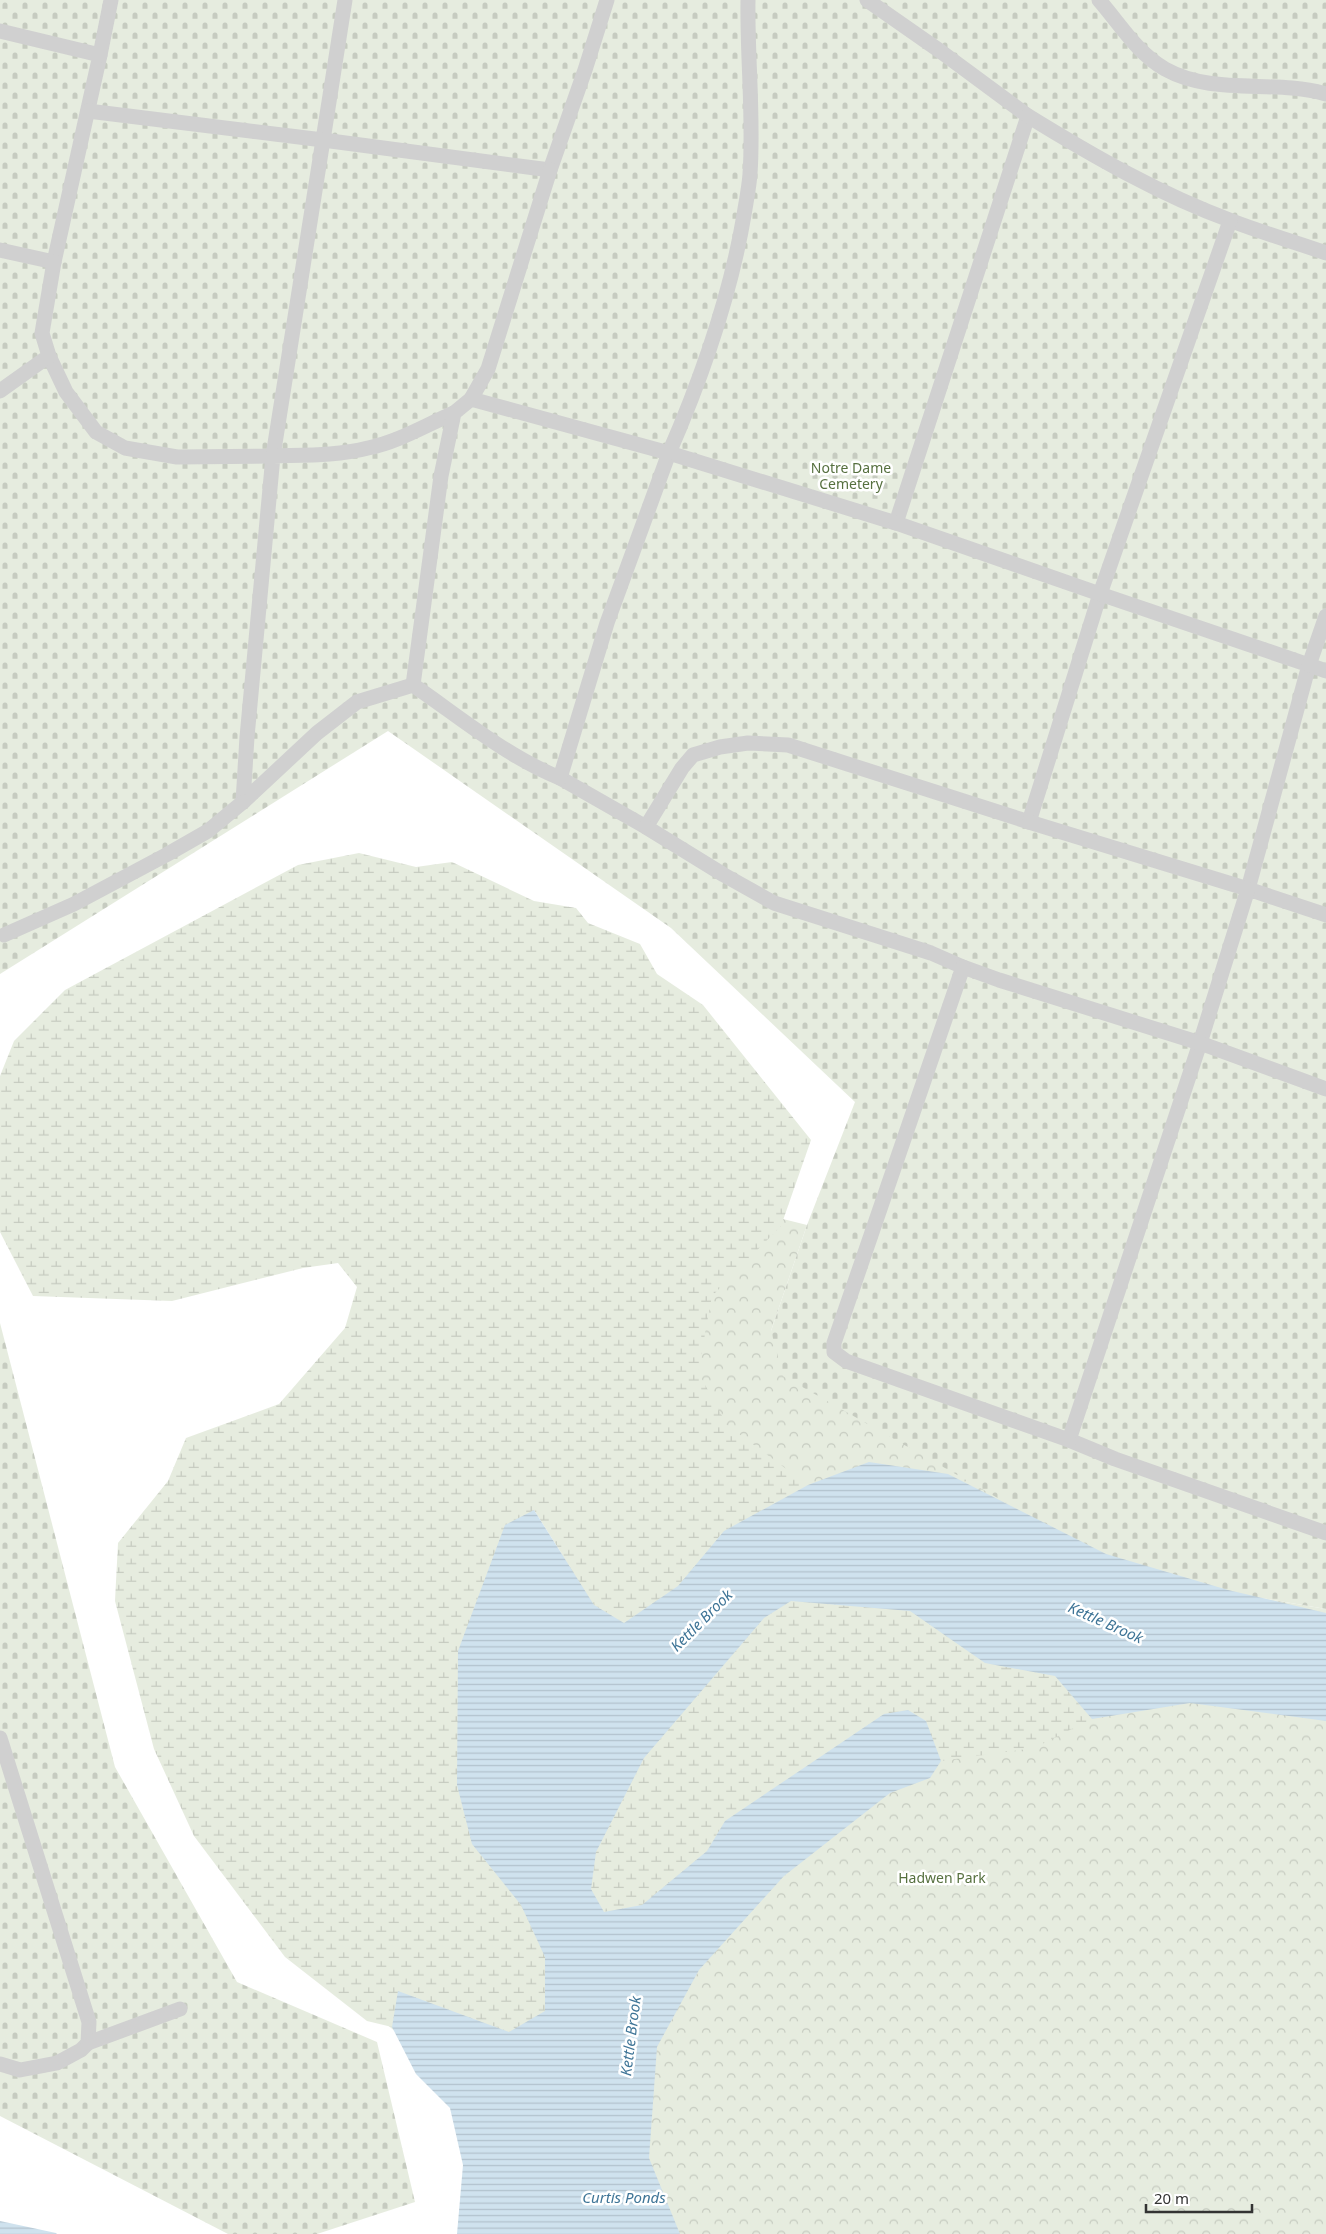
<svg xmlns="http://www.w3.org/2000/svg" width="1326" height="2234" viewBox="0 0 1326 2234" font-family="'Noto Sans',sans-serif">
	<defs>
		<pattern id="forest-crowns" width="20" height="18" patternUnits="userSpaceOnUse" patternTransform="scale(1.25)"><rect width="20" height="18" fill="#e6ecdf"/><path d="M2 6a3 3 0 1 1 6 0M12 15a3 3 0 1 1 6 0" fill="none" stroke="#c6cbc0"/></pattern>
		<pattern id="wetland-marsh" width="20" height="14" patternUnits="userSpaceOnUse" patternTransform="scale(1.25)"><rect width="20" height="14" fill="#e6ecdf"/><path d="M1 5h8M5 5V1M11 12h8M15 12V8" fill="none" stroke="#c6cbc0"/></pattern>
		<pattern id="cemetery-stones" width="16" height="16" patternUnits="userSpaceOnUse" patternTransform="scale(1.25)"><rect width="16" height="16" fill="#e6ecdf"/><path d="M2 7V4a2 2 0 0 1 4 0v3zM10 15v-3a2 2 0 0 1 4 0v3z" fill="#c6cbc0"/></pattern>
		<pattern id="water-rules" width="6" height="5" patternUnits="userSpaceOnUse" patternTransform="scale(1.25)"><rect width="6" height="5" fill="#cfe2ee"/><path d="M0 2.5h6" fill="none" stroke="#b2c2cd"/></pattern>
	</defs>
	<rect width="100%" height="100%" fill="#fff"/>
	<polygon fill="url(#forest-crowns)" points="759,1213 807,1225 771,1331 1137,1577 1326,1609 1326,2234 469,2234 472,2195 452,2106 408,2042 356,1999 463,1727"/>
	<g fill="url(#wetland-marsh)">
		<polygon points="359,853 416,867 452,862 534,901 576,908 588,923 640,944 657,974 703,1005 811,1140 781,1226 712,1296 698,1372 727,1425 808,1485 724,1531 678,1586 624,1623 594,1605 534,1510 457,1785 472,1844 521,1905 545,1957 545,2011 510,2032 398,1991 392,2027 367,2021 285,1957 194,1836 154,1749 115,1601 118,1543 168,1481 186,1438 279,1404 345,1328 357,1287 338,1263 303,1268 172,1301 33,1296 0,1232 0,1076 14,1041 65,990 298,865"/>
		<polygon points="791,1601 910,1611 985,1663 1055,1676 1092,1719 1034,1748 941,1761 925,1721 725,1821 707,1851 642,1905 604,1912 591,1889 596,1852 644,1758 764,1618"/>
	</g>
	<g fill="url(#cemetery-stones)">
		<polygon points="0,0 1326,0 1326,1609 1137,1577 783,1376 771,1331 807,1225 855,1102 671,928 388,731 0,974"/>
		<polygon points="0,1323 115,1767 237,1982 377,2042 415,2202 317,2234 228,2234 0,2116"/>
	</g>
	<g fill="url(#water-rules)">
		<polygon points="869,1462 948,1474 1106,1554 1228,1590 1326,1613 1326,1721 1190,1703 1092,1719 1055,1676 985,1663 910,1611 791,1601 764,1618 644,1758 596,1852 591,1889 604,1912 642,1905 707,1851 725,1821 884,1714 908,1710 926,1721 941,1761 930,1778 890,1793 784,1876 699,1970 657,2047 649,2158 680,2234 457,2234 463,2165 450,2108 416,2074 392,2027 398,1991 509,2032 545,2011 545,1957 521,1905 472,1844 457,1785 458,1651 505,1525 534,1510 594,1605 624,1623 678,1586 724,1531 808,1485"/>
		<polygon points="0,2221 56,2233 57,2234 0,2234"/>
	</g>
	<g fill="none" stroke-linecap="round" stroke-linejoin="round">
		<g stroke="#d0d0d0" stroke-width="15">
			<polyline points="867,0 940,51 1028,116 896,523 669,453 607,623 560,778 646,827 682,768 693,755 720,747 748,743 788,745 1029,822 1100,594 1309,665 1248,889 1326,915"/>
			<path d="M1099,0C1120,24 1137,53 1165,69C1213,96 1274,79 1326,94"/>
			<polyline points="0,31 100,55 54,262 0,250"/>
			<polyline points="100,55 111,0"/>
			<polyline points="88,111 323,140 345,0"/>
			<path d="M1028,116C1093,156 1161,195 1232,221C1263,233 1295,242 1326,253"/>
			<polyline points="49,356 66,392 96,432 125,448 177,457 273,456 323,140 550,170 585,70 607,0"/>
			<polyline points="0,391 49,356 42,333 54,262"/>
			<polyline points="471,399 488,369 550,170"/>
			<polyline points="896,523 1100,594 1230,221"/>
			<polyline points="1326,616 1309,665 1326,671"/>
			<path d="M413,685L357,702L317,733L243,802L247,737L273,456C305,455 337,456 368,448C398,442 426,425 454,413"/>
			<path d="M560,778C506,756 461,718 413,685L441,476L454,413L471,399L669,453C702,377 730,298 744,215C746,202 749,188 750,174C754,116 747,58 748,0"/>
			<polyline points="1029,822 1248,889 1200,1043 1069,1440 1115,1459 1326,1533"/>
			<polyline points="646,827 724,875 774,903 931,953 963,967 999,980 1200,1043 1326,1089"/>
			<polyline points="4,935 74,904 166,855 208,831 243,802"/>
			<polyline points="963,967 834,1343 834,1352 846,1361 1069,1440"/>
			<polyline points="0,1738 89,2022 88,2043 81,2050 57,2063 20,2070 0,2064"/>
			<polyline points="88,2043 180,2009"/>
		</g>
	</g>
	<g text-anchor="middle" dominant-baseline="central" stroke-width="5" stroke-linejoin="round" paint-order="stroke">
		<g font-size="14" fill="#56703f" stroke="#fff">
			<text x="851" y="467">Notre Dame<tspan x="851" dy="16">Cemetery</tspan></text>
			<text x="942" y="1877">Hadwen Park</text>
		</g>
		<g font-size="15" font-style="italic" fill="#3f7597" stroke="#fff">
			<text transform="translate(701 1620) rotate(-45)">Kettle Brook</text>
			<text transform="translate(1106 1622) rotate(24)">Kettle Brook</text>
			<text transform="translate(630 2036) rotate(-83)">Kettle Brook</text>
			<text x="624" y="2197">Curtis Ponds</text>
		</g>
	</g>
	<path d="M1146 2204v8h106v-8" fill="none" stroke="#333333" stroke-width="2.5"/>
	<text x="1154" y="2204" font-size="15" fill="#333333" stroke="#ffffff" stroke-width="4" paint-order="stroke">20 m</text>
</svg>
